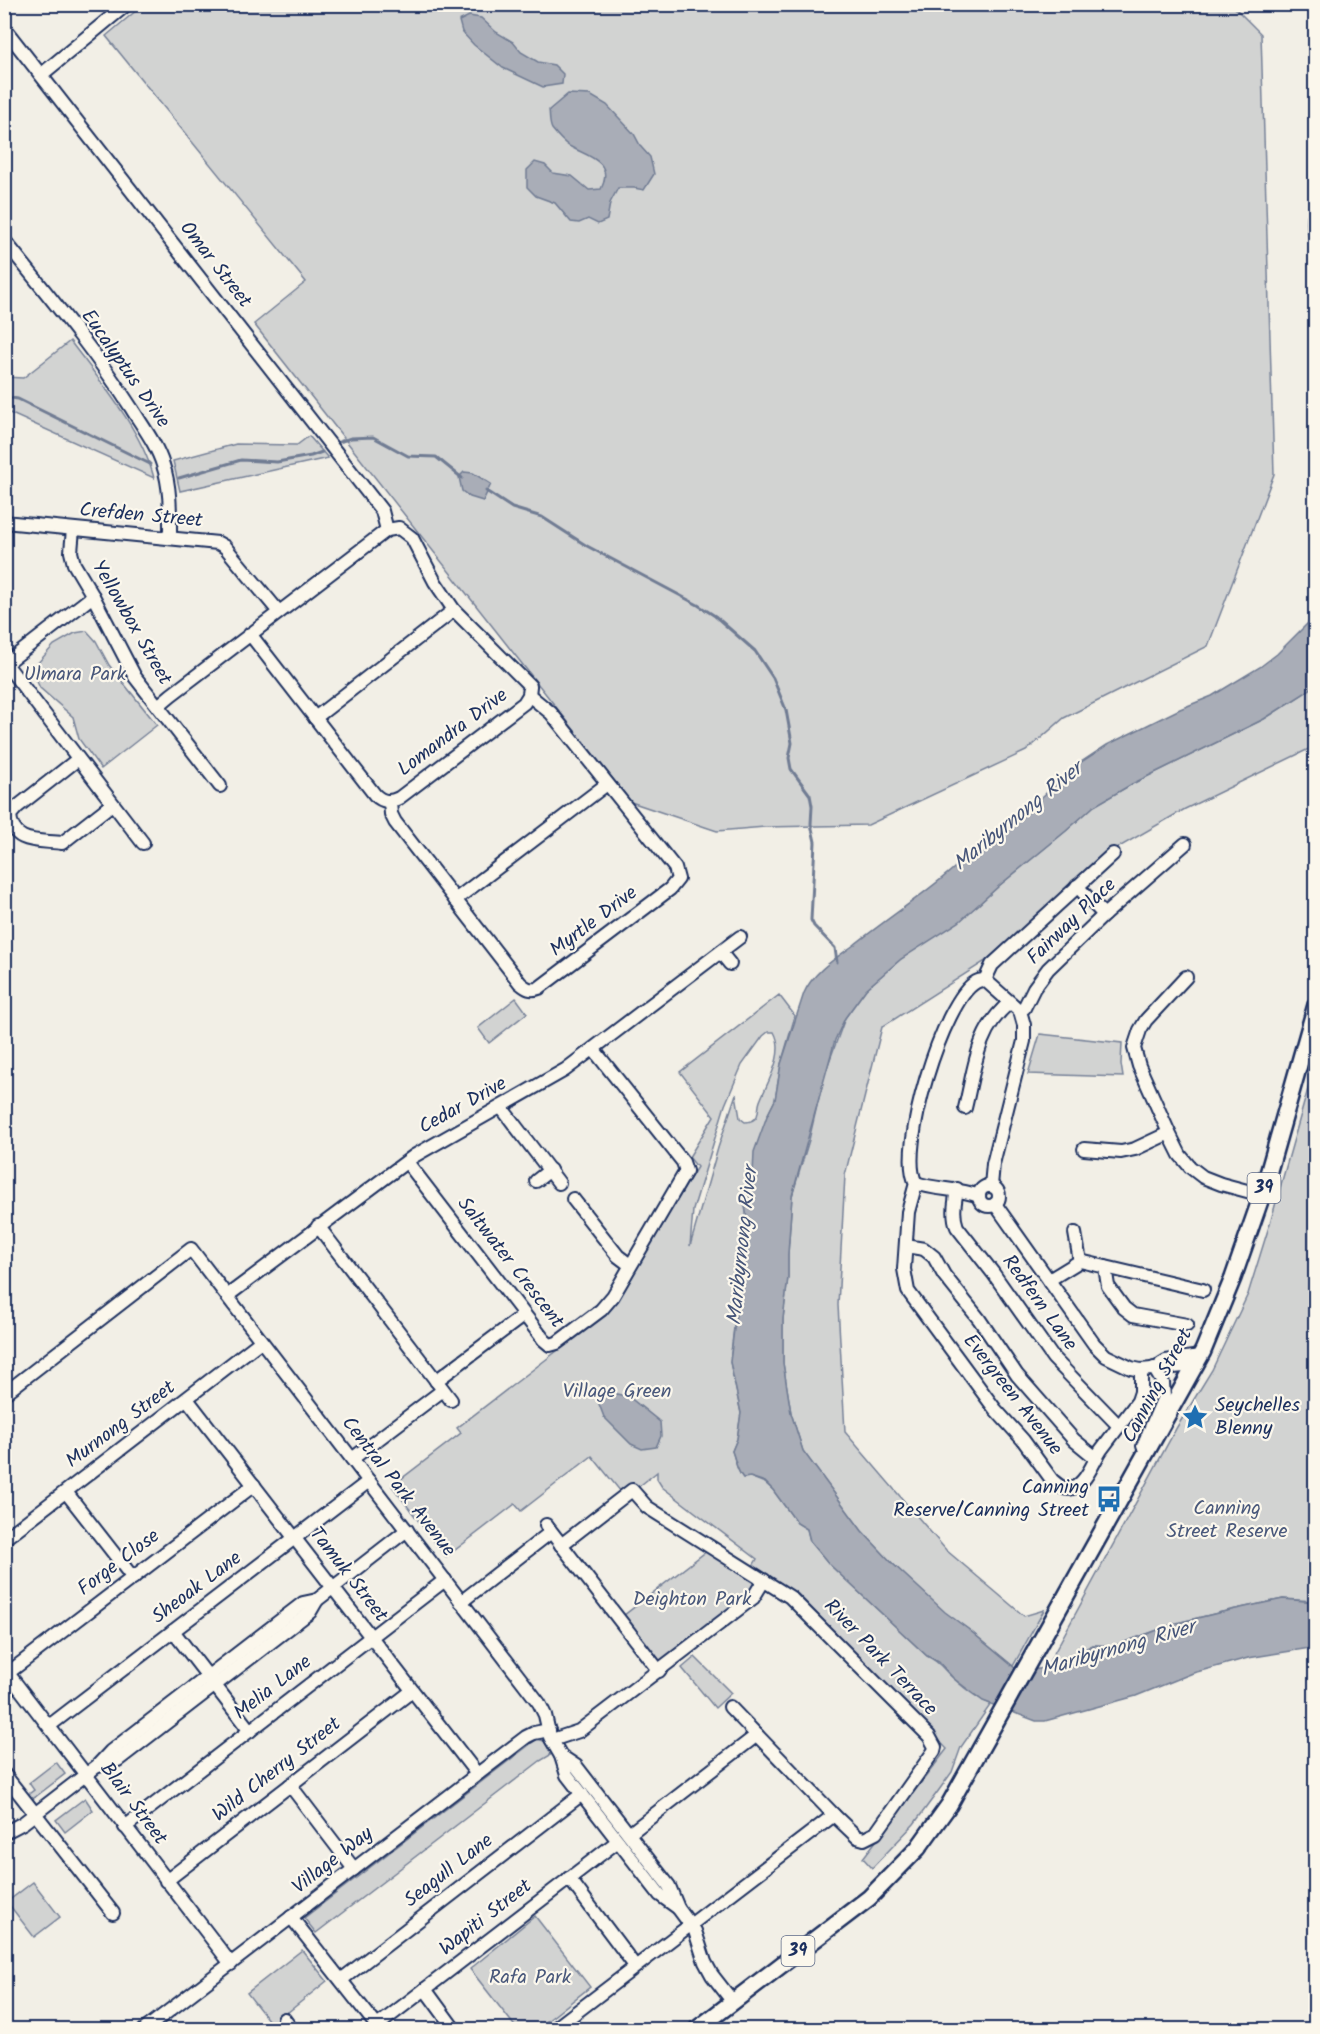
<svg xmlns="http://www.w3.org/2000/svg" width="1320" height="2034" viewBox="0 0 1320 2034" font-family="Kalam,sans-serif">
	<rect width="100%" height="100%" fill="#f2efe6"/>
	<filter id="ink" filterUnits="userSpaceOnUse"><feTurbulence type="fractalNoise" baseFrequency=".0167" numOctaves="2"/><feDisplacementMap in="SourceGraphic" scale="12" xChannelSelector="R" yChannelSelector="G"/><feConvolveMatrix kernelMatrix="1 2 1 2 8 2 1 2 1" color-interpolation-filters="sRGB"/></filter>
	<g filter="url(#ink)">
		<g fill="#d2d3d2" stroke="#768198" stroke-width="1.5" fill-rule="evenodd">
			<polygon points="144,4 1232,5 1261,34 1274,474 1208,646 1064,718 1026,751 868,825 765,827 717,831 631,802 254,324 306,282 106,36"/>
			<path d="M70,341C100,381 141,429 154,478L5,411V377L23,378Z"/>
			<polygon points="309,436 328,458 180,491 173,461 236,444 297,445"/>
			<polygon points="87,631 96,641 109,665 157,725 101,769 79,739 73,717 40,688 34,675 35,666 54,645 75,633"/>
			<polygon points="1315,685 1315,746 1185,809 1112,851 1072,888 984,962 882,1027 845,1175 838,1305 845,1432 946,1550 1024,1616 1044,1610 1013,1666 968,1629 945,1613 893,1564 862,1531 803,1451 791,1413 783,1363 783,1319 788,1277 788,1254 792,1196 809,1140 824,1076 845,1018 866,989 901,959 977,906 1000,885 1066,831 1094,806 1132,784 1264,719 1305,693"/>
			<path d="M779,995L795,1016L781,1064L775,1100L767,1116L753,1175L746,1187L744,1198L747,1219L743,1280L738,1292L730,1362L741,1413L737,1439L732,1451C736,1461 736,1470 743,1478L750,1477L765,1483L773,1490L797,1523L807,1529L810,1541L830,1565L927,1656C942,1663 942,1669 953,1678C964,1688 977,1699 991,1704L961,1747L952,1772L939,1790L914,1824L872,1868L863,1858L947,1749L798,1594L753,1566L757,1559L662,1487L657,1479V1472L637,1488L633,1483L621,1492L592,1456L521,1511L515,1504L446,1557L392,1486L461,1433L457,1428L605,1314L617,1301L697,1167L689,1157L714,1116L680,1072ZM768,1032H774C786,1053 768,1081 760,1101C758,1106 759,1111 757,1116C755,1120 750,1122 745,1122L740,1118L736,1094L718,1148L690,1246L693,1210L725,1105L742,1065L763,1036Z"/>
			<polygon points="516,998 527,1013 489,1043 478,1028"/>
			<polygon points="1040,1034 1122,1043 1121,1064 1123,1077 1028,1074"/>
			<polygon points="1315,1064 1315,1601 1283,1599 1222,1612 1177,1623 1114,1646 1093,1645 1046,1668 1177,1427 1212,1370 1248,1294 1271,1220"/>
			<polygon points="707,1551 750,1577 756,1584 750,1592 661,1664 623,1616"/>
			<polygon points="695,1657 731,1693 715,1708 682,1668"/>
			<polygon points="537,1739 544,1741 552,1754 540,1761 316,1933 304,1918"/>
			<polygon points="56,1762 65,1774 30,1801 26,1796 34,1790 29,1783"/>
			<polygon points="85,1798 93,1810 65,1832 56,1820"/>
			<polygon points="33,1882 60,1917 34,1937 7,1902"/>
			<polygon points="535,1916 590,1987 537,2029 517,2029 470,1969"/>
			<polygon points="302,1950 327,1981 272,2025 247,1993"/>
		</g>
		<g fill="#a9adb7" stroke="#707b93" stroke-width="1.5">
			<polygon points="469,16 481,18 496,32 513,42 521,52 538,62 554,65 563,74 562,84 543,87 503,68 474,45 462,32 459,21"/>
			<path d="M568,94L590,95L607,105L634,134L641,147L650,157L654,174L644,190L634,188H618L610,203L607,220L598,224L588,219L579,223L571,222L555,203L536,196L527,187V170L535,162L545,165L553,173L572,176L589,190L601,189C615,161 587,156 569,146C564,143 556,134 552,129C549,124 550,116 549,110Z"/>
			<path d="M1315,146V255C1306,236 1302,215 1315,197L1310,175Z"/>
			<polygon points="464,472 473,473 491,484 483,501 470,497 462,491 459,477"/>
			<path d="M1315,616V685L1305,693L1264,719L1132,784L1094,806L1066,831L1000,885L959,922L901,959L866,989L845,1018L835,1040L792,1196L788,1254V1277L783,1319V1363L791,1413L803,1451L862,1531L893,1564L945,1612L968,1629L1015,1668L1024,1671L1046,1668L1093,1645L1114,1646L1177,1623L1222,1612L1283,1599L1315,1602V1649L1310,1648L1248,1658L1193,1673L1136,1696L1045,1721H1036L983,1701L953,1678L939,1662L927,1656L830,1565L810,1541L807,1529L797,1523L773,1490L765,1482L750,1477L743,1478C736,1470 736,1461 732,1451L737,1439L741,1413L730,1362L737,1305L734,1297L743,1280L747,1219L744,1198L746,1187L753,1175L754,1152L767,1116L775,1100L781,1064L804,993C813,972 836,958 854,945C897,911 943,882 981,843L988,841L1025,806H1032L1078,764L1107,745L1180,709L1212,696L1260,667L1277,654Z"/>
			<polygon points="617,1394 629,1397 660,1422 661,1436 656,1447 642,1449 631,1444 604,1417 599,1404 604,1396"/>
		</g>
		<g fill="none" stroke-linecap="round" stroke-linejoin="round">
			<g stroke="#707b93" stroke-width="3">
				<polyline points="4,397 18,399 150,464"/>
				<polyline points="339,442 351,438 373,437 408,456 436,457 462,478"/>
				<polyline points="179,478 241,460 277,462 311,456 322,452"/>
				<polyline points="486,491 512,508 542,517 587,546 698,605 715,616 755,651 773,678 786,710 792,743 789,758 791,769 810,795 812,806 811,824 815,842 811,920 814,926 835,948 837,962"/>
			</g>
			<g stroke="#1b2f5e" stroke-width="16">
				<g id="minor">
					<polyline points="4,28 382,511 387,530"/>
					<polyline points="41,75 127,4"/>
					<path d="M4,240C48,295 94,350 132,409C143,427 157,445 163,465C171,488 170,515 170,538"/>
					<polyline points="4,522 218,543 225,547 279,612"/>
					<polyline points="73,529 71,552 74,564 93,596 135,677 220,786"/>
					<polyline points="6,664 143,843"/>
					<polyline points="4,665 93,596"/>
					<path d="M158,706L171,695L383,533L387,530L399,528L412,538L435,582L454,610L530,686L529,695L524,703L399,798C389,803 383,802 375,795L250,634"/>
					<polyline points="315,718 454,610"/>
					<path d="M78,759L17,807L10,815C12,845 39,840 62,843L112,804"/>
					<path d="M390,802L391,814L395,822L520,983C527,989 531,991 539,988L670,889L678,879L675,868L551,713L529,695"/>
					<polyline points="1077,886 1104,915"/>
					<polyline points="455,900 607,784"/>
					<polyline points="721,953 730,964"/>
					<polyline points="1186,977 1146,1020 1140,1030 1134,1048 1139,1066 1169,1133 1180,1155 1190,1167 1203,1177 1221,1184 1262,1195"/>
					<polyline points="985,980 992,965 1113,854"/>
					<polyline points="501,1107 559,1183"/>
					<path d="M965,1108C975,1068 976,1031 1009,1003"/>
					<polyline points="1084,1149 1121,1152 1135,1149 1169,1133"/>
					<polyline points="407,1162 544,1340 550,1345 557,1343 601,1310 613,1296 686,1171 683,1162 594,1050"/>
					<polyline points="536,1181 550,1170"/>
					<path d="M916,1183L908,1212L904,1269L908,1291L995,1409L1023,1440L1052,1480C1058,1485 1064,1491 1073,1488C1087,1482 1093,1462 1101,1450C1113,1434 1125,1418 1138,1401L1141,1392V1370"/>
					<path d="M916,1183C897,1152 943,1000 976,982C979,980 982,980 985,980L1020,1011"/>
					<path d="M916,1183C935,1190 958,1188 979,1196"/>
					<circle cx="989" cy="1196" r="10"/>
					<polyline points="991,1186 993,1164 1024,1041 1024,1025 1020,1011 1024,1008 1034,988 1048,969 1104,915 1185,844"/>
					<path d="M957,1189C955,1202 952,1214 957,1227L993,1273L1053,1358L1119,1426"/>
					<polyline points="573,1199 618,1256 630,1265"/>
					<polyline points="995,1204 1094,1344 1106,1356 1131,1368 1141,1370 1195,1365"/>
					<polyline points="318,1226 451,1400"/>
					<polyline points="1075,1233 1080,1261"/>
					<polyline points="906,1246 924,1249 934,1257 944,1275 979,1319 1017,1375 1074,1440 1096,1458"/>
					<polyline points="1105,1267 1108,1286 1124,1308 1133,1315 1187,1325"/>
					<polyline points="1049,1280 1080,1261 1203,1290"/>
					<polyline points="227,1296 414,1156 565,1070 740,937"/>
					<polyline points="1161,1364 1166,1361 1200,1356"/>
					<polyline points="436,1381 524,1315"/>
					<polyline points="4,1394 191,1249 539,1703 545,1715 550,1737 561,1756 567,1775 660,1895 678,1908"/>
					<polyline points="187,1399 477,1774"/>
					<polyline points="1143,1446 1164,1397 1163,1383 1154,1368"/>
					<polyline points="352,1459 443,1390"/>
					<polyline points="66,1492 133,1578"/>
					<polyline points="546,1525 659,1671"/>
					<polyline points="4,1539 261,1341"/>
					<polyline points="561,1545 632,1490 647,1507 790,1597 929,1736 935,1747 934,1751 876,1833 864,1839 857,1837 834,1815 730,1707"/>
					<polyline points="461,1602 551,1532"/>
					<polyline points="173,1631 250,1731"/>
					<polyline points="4,1668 231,1964"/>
					<polyline points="8,1673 254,1485"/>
					<polyline points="49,1726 369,1481"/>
					<polyline points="552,1740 579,1731 753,1598 764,1580"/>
					<polyline points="561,1756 576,1766 669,1886 678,1908 695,1931 705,1962 712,1975 733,2002"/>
					<polyline points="98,1766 118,1760 310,1612 317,1600"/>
					<polyline points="4,1774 113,1913"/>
					<polyline points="290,1785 354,1869"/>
					<polyline points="125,1827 445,1580"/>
					<polyline points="4,1833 23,1823 97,1766 111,1751 303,1603 317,1600 407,1530"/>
					<polyline points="629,1834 757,1735"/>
					<polyline points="569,1878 635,1966"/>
					<polyline points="166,1881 412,1691"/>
					<polyline points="291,1917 380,2030"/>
					<polyline points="341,1980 582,1794"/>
					<polyline points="425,1989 455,2030"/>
					<polyline points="284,2019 292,2030"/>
					<polyline points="377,2026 618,1841"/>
					<polyline points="144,2030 526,1737 534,1733 549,1730"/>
					<polyline points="553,2030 834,1815"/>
				</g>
			</g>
			<g stroke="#1b2f5e" stroke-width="20">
				<polyline id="major" points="696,2030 869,1898 918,1848 949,1805 1203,1351 1233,1278 1262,1195 1316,1005"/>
			</g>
			<use href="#minor" stroke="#fbf7ec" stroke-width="12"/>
			<use href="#major" stroke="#fbf7ec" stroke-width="15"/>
		</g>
	</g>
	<defs>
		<g id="sight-bare" transform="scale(2.07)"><path d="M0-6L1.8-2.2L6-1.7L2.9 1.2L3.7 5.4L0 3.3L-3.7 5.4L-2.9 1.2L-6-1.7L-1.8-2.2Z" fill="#1f6fb2" stroke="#fbf7ec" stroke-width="2.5" paint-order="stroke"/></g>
		<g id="bus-bare" transform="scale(2.07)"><path d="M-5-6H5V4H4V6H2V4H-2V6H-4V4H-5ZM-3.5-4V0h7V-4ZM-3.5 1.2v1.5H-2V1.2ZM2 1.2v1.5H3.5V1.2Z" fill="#1f6fb2" stroke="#fbf7ec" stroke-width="2.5" paint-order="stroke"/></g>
	</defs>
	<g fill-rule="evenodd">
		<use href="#sight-bare" x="1195" y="1417"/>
		<use href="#bus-bare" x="1109" y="1499"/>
	</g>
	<g text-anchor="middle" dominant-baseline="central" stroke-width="4.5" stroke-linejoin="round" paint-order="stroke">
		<g fill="#fbf7ec" stroke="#5e6b89" stroke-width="1.5">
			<rect x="1247.5" y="1173" width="33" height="30" rx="4.5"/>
			<rect x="781.5" y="1936" width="33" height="30" rx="4.5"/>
		</g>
		<g font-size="18" font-weight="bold" fill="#1b2f5e">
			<text x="1264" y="1188">39</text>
			<text x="798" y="1951">39</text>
		</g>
		<g font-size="20" fill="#1b2f5e" stroke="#fbf7ec">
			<text transform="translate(215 265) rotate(52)">Omar Street</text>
			<text transform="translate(125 369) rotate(55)">Eucalyptus Drive</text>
			<text transform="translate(141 516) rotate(5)">Crefden Street</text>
			<text transform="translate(131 623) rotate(60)">Yellowbox Street</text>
			<text transform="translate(453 733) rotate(-37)">Lomandra Drive</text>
			<text transform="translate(594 922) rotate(-37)">Myrtle Drive</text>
			<text transform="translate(1072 922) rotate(-44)">Fairway Place</text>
			<text transform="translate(463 1106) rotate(-29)">Cedar Drive</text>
			<text transform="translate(510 1263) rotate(52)">Saltwater Crescent</text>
			<text transform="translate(1039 1303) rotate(54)">Redfern Lane</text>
			<text transform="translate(1158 1386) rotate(-62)">Canning Street</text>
			<text transform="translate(1012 1395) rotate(52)">Evergreen Avenue</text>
			<text transform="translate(121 1425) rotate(-37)">Murnong Street</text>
			<text transform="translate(398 1487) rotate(52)">Central Park Avenue</text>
			<text transform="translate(119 1563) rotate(-37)">Forge Close</text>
			<text transform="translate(348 1575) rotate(52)">Tamuk Street</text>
			<text transform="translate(197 1588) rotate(-37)">Sheoak Lane</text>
			<text transform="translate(880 1658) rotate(46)">River Park Terrace</text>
			<text transform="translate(273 1688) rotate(-38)">Melia Lane</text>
			<text transform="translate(277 1770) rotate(-38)">Wild Cherry Street</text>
			<text transform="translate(133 1804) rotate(53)">Blair Street</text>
			<text transform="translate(333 1861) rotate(-38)">Village Way</text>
			<text transform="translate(449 1871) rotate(-38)">Seagull Lane</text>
			<text transform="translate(486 1918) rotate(-38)">Wapiti Street</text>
		</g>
		<g font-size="20" fill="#49587b" stroke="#fbf7ec">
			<text x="75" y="675">Ulmara Park</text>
			<text x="617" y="1392">Village Green</text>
			<text x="1227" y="1509">Canning<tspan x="1227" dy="23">Street Reserve</tspan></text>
			<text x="692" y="1600">Deighton Park</text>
			<text x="530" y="1978">Rafa Park</text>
		</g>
		<g font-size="20" fill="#1b2f5e" stroke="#fbf7ec" text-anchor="start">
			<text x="1215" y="1406">Seychelles<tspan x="1215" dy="23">Blenny</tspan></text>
			<text x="1089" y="1488" text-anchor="end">Canning<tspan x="1089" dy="23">Reserve/Canning Street</tspan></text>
		</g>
		<g font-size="21" font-style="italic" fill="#465579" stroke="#fbf7ec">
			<text transform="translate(1018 817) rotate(-39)">Maribyrnong River</text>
			<text transform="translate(743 1246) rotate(-84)">Maribyrnong River</text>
			<text transform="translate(1118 1649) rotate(-16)">Maribyrnong River</text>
		</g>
	</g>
	<rect width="1320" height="2034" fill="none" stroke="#fbf7ec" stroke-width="24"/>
	<rect x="12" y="12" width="1296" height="2010" fill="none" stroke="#1b2f5e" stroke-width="2" filter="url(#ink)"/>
</svg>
